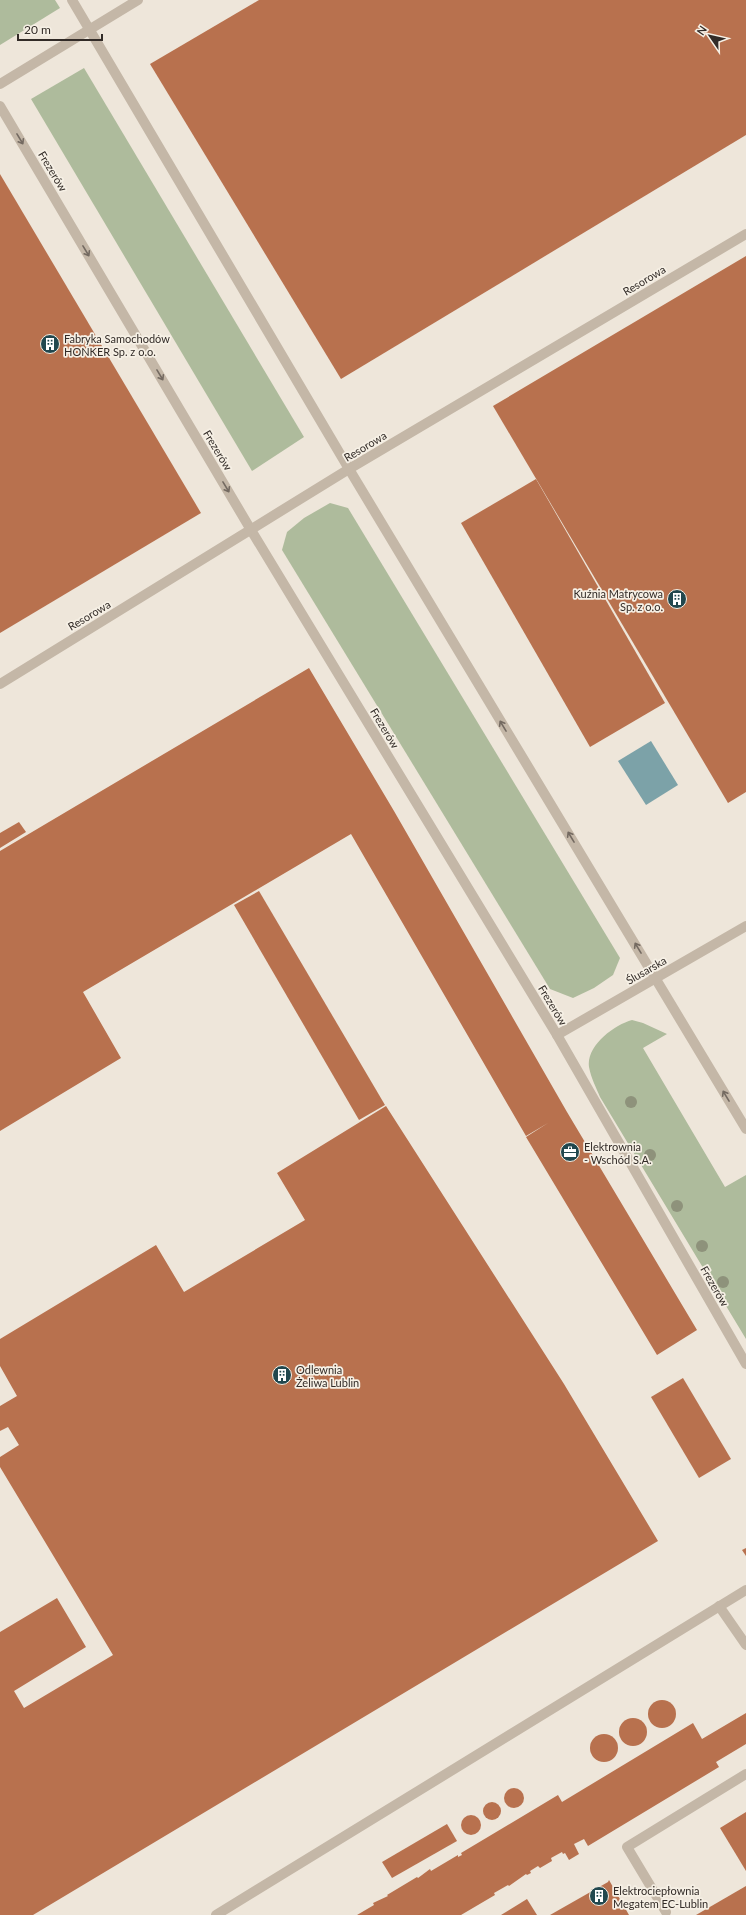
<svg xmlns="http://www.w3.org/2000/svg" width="746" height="1915" viewBox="0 0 746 1915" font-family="Lato,sans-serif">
	<rect width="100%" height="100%" fill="#eee6da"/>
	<g fill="#aebb9c">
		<polygon points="0,0 55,0 60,8 0,45"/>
		<polygon points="84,68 304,437 252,471 31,99"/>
		<polygon points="330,503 348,508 620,958 613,975 594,988 573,998 550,989 282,550 287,532 304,518"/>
		<path d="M632,1020L643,1023L667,1034L643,1048L725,1187L746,1175V1339L600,1097C596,1087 591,1078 589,1067C586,1046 614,1025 632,1020Z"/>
	</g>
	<polygon fill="#7ca2a8" points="651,741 678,785 646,805 618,761"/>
	<g fill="#b8714e">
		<polygon points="259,0 746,0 746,135 341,379 150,64"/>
		<polygon points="0,174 201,513 0,633"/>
		<polygon points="746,256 746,792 728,803 493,406"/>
		<polygon points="536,479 665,703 590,747 461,523"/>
		<polygon points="309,668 394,811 567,1112 697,1330 657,1355 526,1137 548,1123 526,1136 351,834 83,992 121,1058 0,1131 0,851"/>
		<polygon points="19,822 26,832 0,848 0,833"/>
		<polygon points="259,891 385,1105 359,1120 234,905"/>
		<polygon points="386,1106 564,1384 658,1541 33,1915 0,1915 0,1632 57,1598 86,1647 14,1691 24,1708 113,1655 0,1467 0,1457 19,1445 8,1427 0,1431 0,1406 17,1396 0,1366 0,1339 156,1245 184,1292 305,1220 277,1173"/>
		<polygon points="683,1378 731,1459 699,1478 651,1397"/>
		<polygon points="746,1548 746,1556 742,1550"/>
		<circle cx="662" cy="1714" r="14"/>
		<polygon points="746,1713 746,1744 716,1762 719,1767 588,1846 584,1839 574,1844 579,1854 569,1860 565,1853 563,1854 562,1852 551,1858 552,1861 540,1868 538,1866 530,1871 531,1873 527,1875 526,1874 509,1886 508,1885 494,1893 495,1895 461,1915 357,1915 374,1905 373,1903 388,1896 387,1895 417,1877 418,1878 430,1869 431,1871 458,1855 458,1857 462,1855 461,1853 558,1795 562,1802 693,1723 702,1739"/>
		<circle cx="633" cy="1732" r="14"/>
		<circle cx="604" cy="1748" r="14"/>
		<circle cx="514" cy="1798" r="10"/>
		<circle cx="492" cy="1811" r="9"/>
		<polygon points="746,1812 746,1871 720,1828"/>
		<circle cx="471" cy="1825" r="10"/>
		<polygon points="447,1824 457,1841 392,1878 382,1862"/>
		<polygon points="609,1880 629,1915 550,1915 608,1882"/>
		<polygon points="746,1886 746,1915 696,1915"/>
		<polygon points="527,1899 537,1915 501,1915"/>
	</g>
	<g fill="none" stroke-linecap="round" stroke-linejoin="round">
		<g stroke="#c4b7a7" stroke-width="10">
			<polyline points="72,0 349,469 746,1129"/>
			<polyline points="0,84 138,0"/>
			<polyline points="0,106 251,530 557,1035 746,1364"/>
			<polyline points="0,684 349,469 746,234"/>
			<polyline points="557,1035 746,926"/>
			<polyline points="719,1606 746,1645"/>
			<polyline points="666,1912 627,1847 746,1774"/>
			<polyline points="216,1915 746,1590"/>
		</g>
	</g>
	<g fill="#8e927b">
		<circle cx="631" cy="1102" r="6"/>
		<circle cx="650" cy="1155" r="6"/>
		<circle cx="677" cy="1206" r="6"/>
		<circle cx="702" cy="1246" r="6"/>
		<circle cx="723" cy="1282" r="6"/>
	</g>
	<defs><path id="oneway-shaft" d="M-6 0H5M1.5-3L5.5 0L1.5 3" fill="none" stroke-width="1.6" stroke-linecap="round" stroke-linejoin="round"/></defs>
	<g stroke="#746a61">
		<use href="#oneway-shaft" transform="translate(20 139) rotate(59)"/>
		<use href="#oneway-shaft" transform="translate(86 251) rotate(59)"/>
		<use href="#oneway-shaft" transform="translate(160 375) rotate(59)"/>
		<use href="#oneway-shaft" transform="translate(226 487) rotate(59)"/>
		<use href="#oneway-shaft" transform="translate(503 726) rotate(-121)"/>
		<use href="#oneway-shaft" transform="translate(571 837) rotate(-121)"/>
		<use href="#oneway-shaft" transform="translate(638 948) rotate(-121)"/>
		<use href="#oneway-shaft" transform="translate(726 1096) rotate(-121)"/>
	</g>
	<defs>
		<g id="building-disc" transform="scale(1)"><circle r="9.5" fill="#21474e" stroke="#f6f0e5"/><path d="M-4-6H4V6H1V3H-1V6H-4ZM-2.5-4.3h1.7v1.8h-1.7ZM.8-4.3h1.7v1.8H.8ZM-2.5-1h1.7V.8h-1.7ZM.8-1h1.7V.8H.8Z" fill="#fff"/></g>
		<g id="office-disc" transform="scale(1)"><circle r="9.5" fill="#21474e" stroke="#f6f0e5"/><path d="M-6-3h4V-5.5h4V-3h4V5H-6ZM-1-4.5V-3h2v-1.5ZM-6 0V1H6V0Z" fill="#fff"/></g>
	</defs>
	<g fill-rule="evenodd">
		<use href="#building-disc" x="50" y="344"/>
		<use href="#building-disc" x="677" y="599"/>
		<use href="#office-disc" x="570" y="1152"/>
		<use href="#building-disc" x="282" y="1375"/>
		<use href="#building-disc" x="599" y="1896"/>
	</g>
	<g text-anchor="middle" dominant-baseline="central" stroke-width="3.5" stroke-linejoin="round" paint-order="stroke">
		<g font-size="11" fill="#322b27" stroke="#f6f0e5">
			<text transform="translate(53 171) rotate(59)">Frezerów</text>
			<text transform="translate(644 280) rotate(-31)">Resorowa</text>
			<text transform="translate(365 446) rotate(-31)">Resorowa</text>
			<text transform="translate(218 450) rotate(59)">Frezerów</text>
			<text transform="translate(89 615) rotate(-31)">Resorowa</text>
			<text transform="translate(385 728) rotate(59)">Frezerów</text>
			<text transform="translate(646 970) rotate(-30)">Ślusarska</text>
			<text transform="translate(553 1005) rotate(59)">Frezerów</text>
			<text transform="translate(715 1286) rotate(60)">Frezerów</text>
		</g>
		<g font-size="11" fill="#322b27" stroke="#f6f0e5" text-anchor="start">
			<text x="64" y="338">Fabryka Samochodów<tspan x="64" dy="13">HONKER Sp. z o.o.</tspan></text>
			<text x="663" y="593" text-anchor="end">Kuźnia Matrycowa<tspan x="663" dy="13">Sp. z o.o.</tspan></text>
			<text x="584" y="1146">Elektrownia<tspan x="584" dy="13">- Wschód S.A.</tspan></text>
			<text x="296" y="1369">Odlewnia<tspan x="296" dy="13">Żeliwa Lublin</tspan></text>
			<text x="613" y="1890">Elektrociepłownia<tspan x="613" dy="13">Megatem EC-Lublin</tspan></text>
		</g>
	</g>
	<g transform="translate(710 36) rotate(304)" stroke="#f6f0e5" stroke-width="3" paint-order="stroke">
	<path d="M0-3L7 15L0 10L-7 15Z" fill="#322b27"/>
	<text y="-6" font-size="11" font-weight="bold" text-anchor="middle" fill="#322b27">N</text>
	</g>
	<path d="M18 34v6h84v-6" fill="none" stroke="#322b27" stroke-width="2"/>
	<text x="24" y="34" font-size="12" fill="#322b27" stroke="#f6f0e5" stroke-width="3" paint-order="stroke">20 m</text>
</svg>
